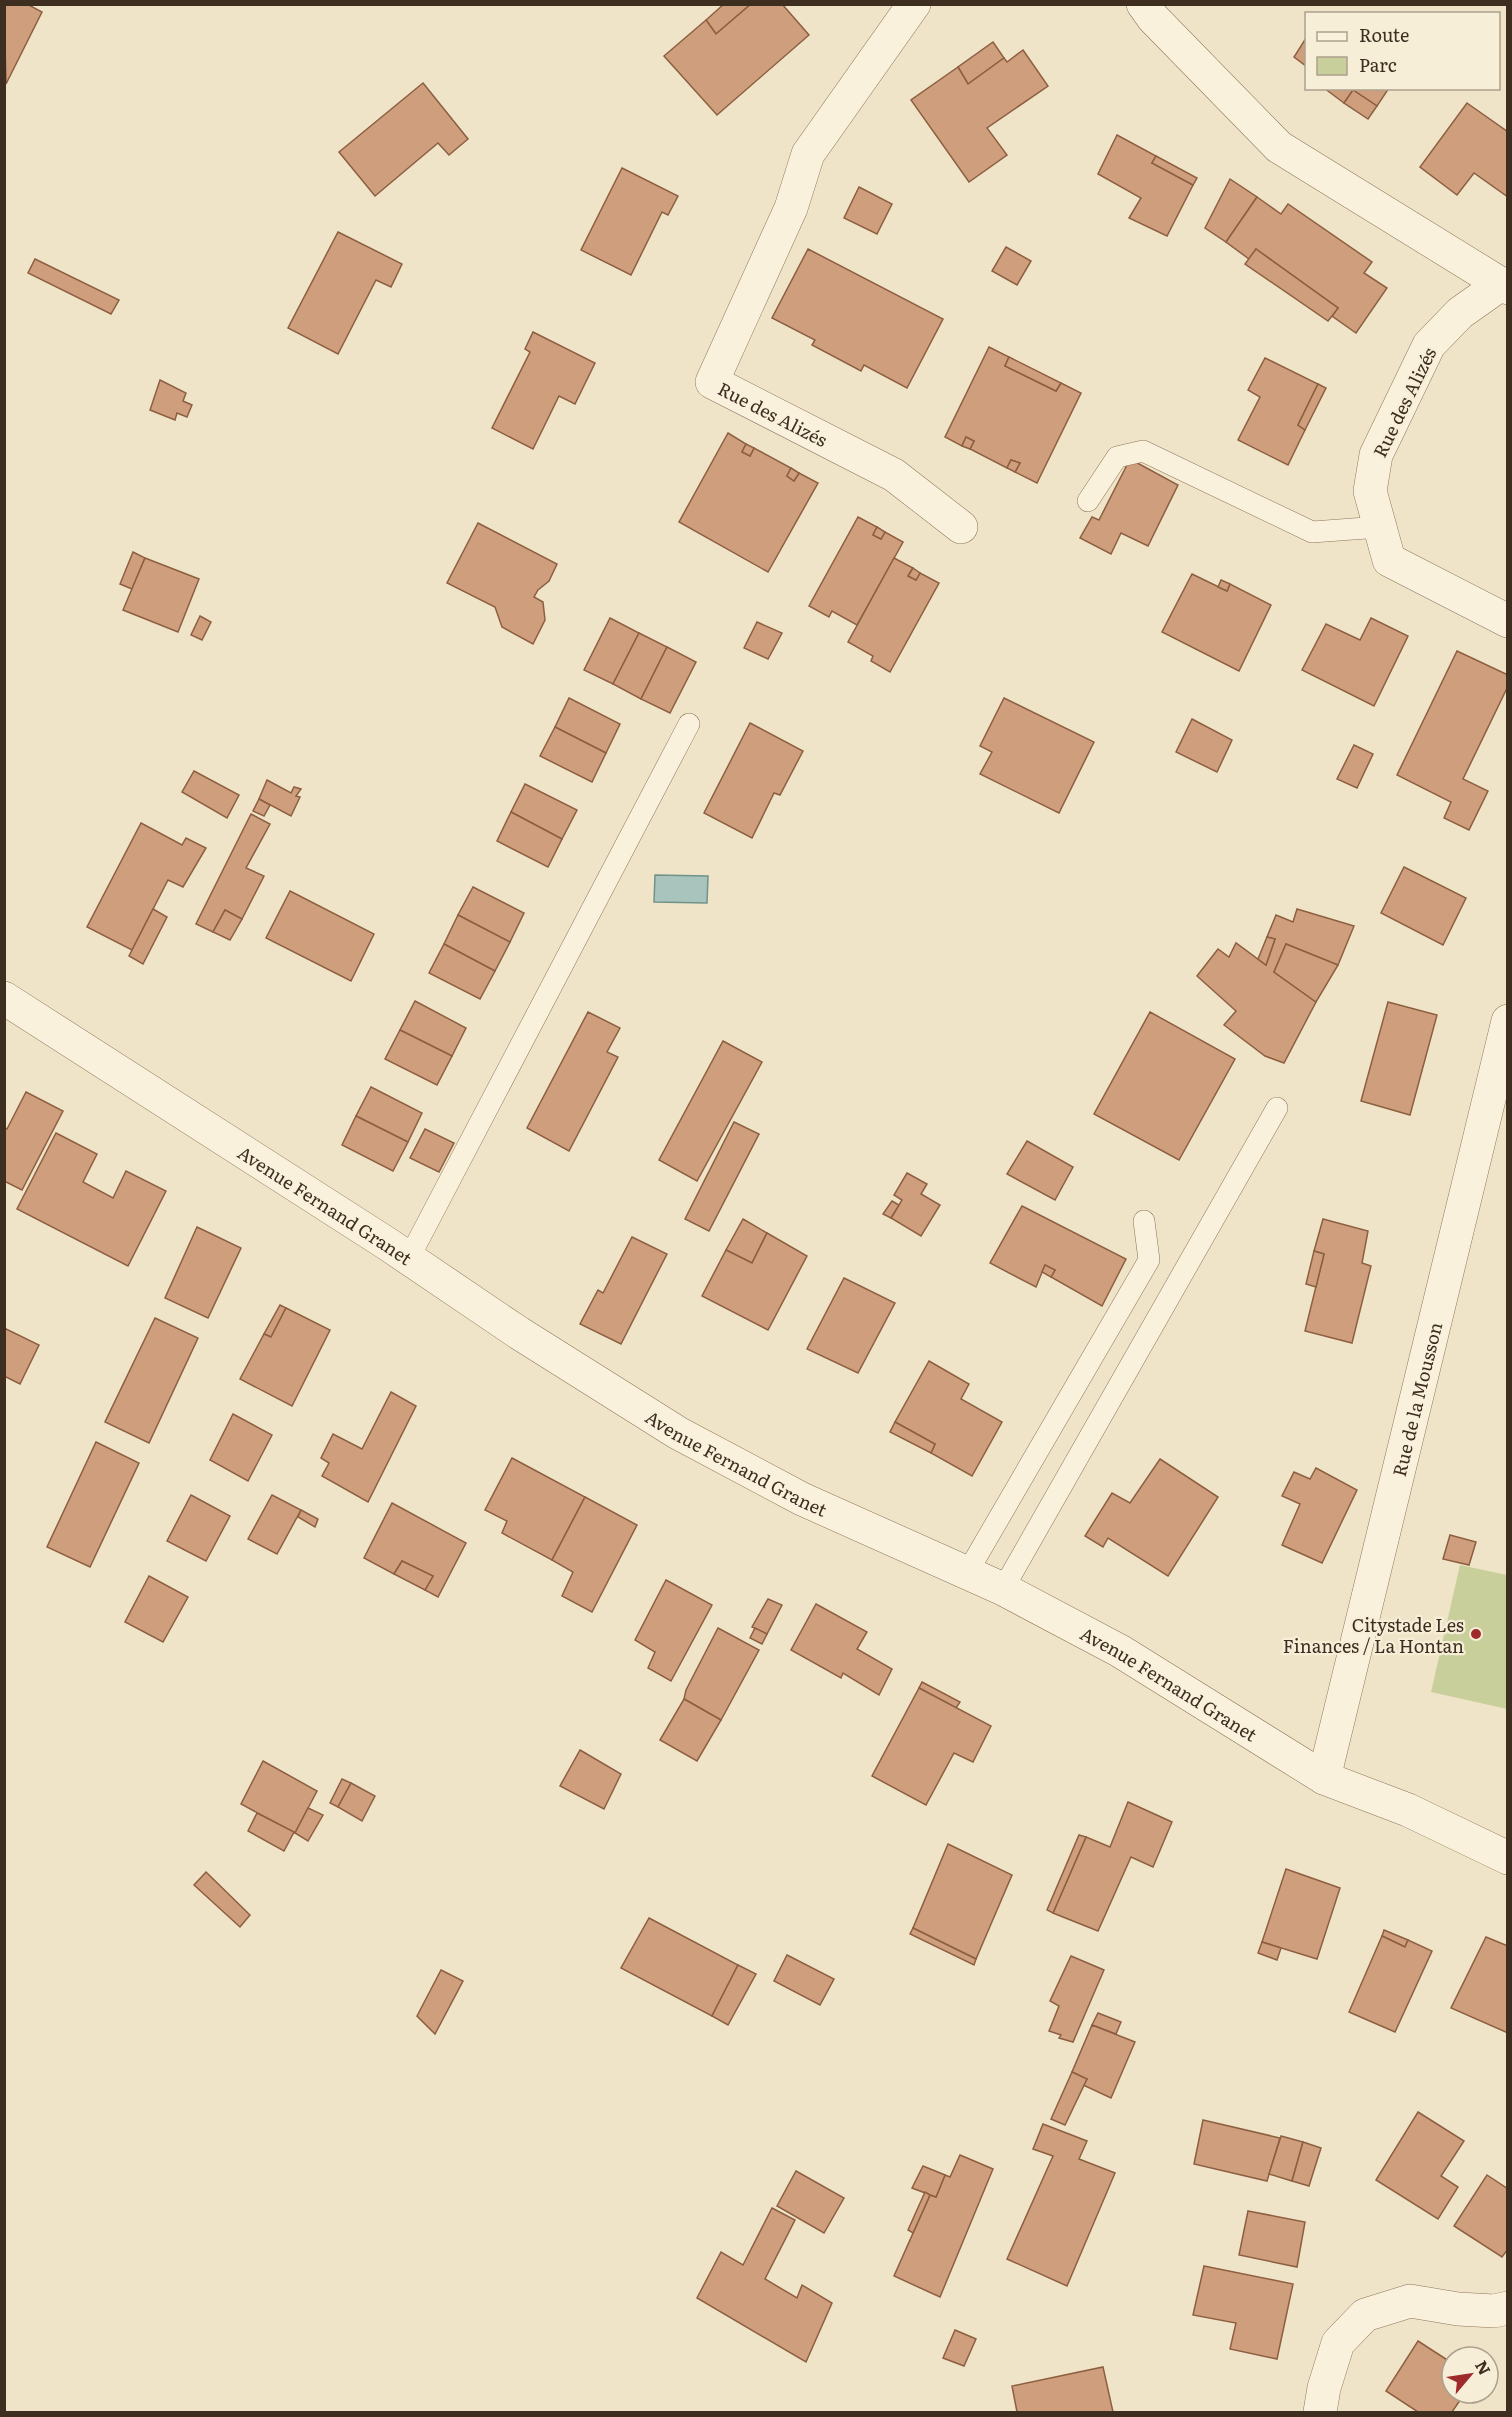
<svg xmlns="http://www.w3.org/2000/svg" width="1512" height="2417" viewBox="0 0 1512 2417" font-family="Literata,serif">
	<rect width="100%" height="100%" fill="#f0e4c8"/>
	<polygon fill="#c9cf9b" points="1460,1565 1507,1575 1507,1709 1431,1692"/>
	<polygon fill="#a9c4bc" stroke="#6f938a" stroke-width="1.5" points="655,875 708,876 707,903 654,902"/>
	<g fill="#cf9f7d" stroke="#8d5f41" stroke-width="1.5">
		<polygon points="4,4 27,4 42,12 6,84"/>
		<polygon points="724,4 751,4 716,34 706,20"/>
		<polygon points="751,4 782,4 809,35 717,115 664,56 706,20 716,34"/>
		<polygon points="1306,38 1306,66 1294,57"/>
		<polygon points="993,42 1004,58 968,84 958,67"/>
		<polygon points="1023,50 1048,86 987,128 1007,155 969,182 911,100 958,67 968,84 1004,58 1007,62"/>
		<polygon points="423,83 468,139 449,155 438,143 375,196 339,152"/>
		<polygon points="1324,88 1389,88 1377,106 1353,90 1344,103"/>
		<polygon points="1353,90 1377,106 1368,119 1344,103"/>
		<polygon points="1467,103 1508,132 1508,197 1474,173 1457,195 1420,167"/>
		<polygon points="1117,135 1156,156 1152,163 1193,185 1167,236 1129,218 1141,198 1098,174"/>
		<polygon points="1156,156 1197,178 1193,185 1152,163"/>
		<polygon points="622,168 678,196 668,215 662,212 631,275 581,250"/>
		<polygon points="1230,179 1257,197 1226,242 1205,228"/>
		<polygon points="859,187 892,204 877,234 844,218"/>
		<polygon points="1257,197 1281,214 1288,204 1372,262 1364,273 1387,288 1356,333 1332,316 1338,308 1256,249 1249,259 1226,242"/>
		<polygon points="338,232 402,264 391,287 376,280 338,354 288,328"/>
		<polygon points="1006,247 1031,261 1017,285 992,271"/>
		<polygon points="808,249 943,319 907,388 864,365 861,371 812,345 815,340 772,318"/>
		<polygon points="1256,249 1338,308 1332,316 1328,321 1245,264"/>
		<polygon points="35,259 119,300 111,314 28,273"/>
		<polygon points="533,332 595,363 575,404 559,396 533,449 492,428 530,352 525,349"/>
		<polygon points="989,347 1009,357 1005,366 1056,391 1061,383 1081,393 1037,483 1015,472 1020,463 1011,460 1007,468 970,449 974,441 966,437 962,446 945,437"/>
		<polygon points="1009,357 1061,383 1056,391 1005,366"/>
		<polygon points="1265,358 1318,384 1298,425 1305,430 1288,465 1238,440 1260,397 1248,390"/>
		<polygon points="160,380 186,393 183,401 192,405 187,417 177,413 175,420 150,410"/>
		<polygon points="1318,384 1326,388 1305,430 1298,425"/>
		<polygon points="728,433 746,444 742,452 750,456 754,448 791,468 787,476 794,481 799,473 818,483 768,572 679,522"/>
		<polygon points="966,437 974,441 970,449 962,446"/>
		<polygon points="746,444 754,448 750,456 742,452"/>
		<polygon points="1130,459 1178,485 1148,546 1121,533 1111,554 1080,538 1092,517 1099,520"/>
		<polygon points="1011,460 1020,463 1015,472 1007,468"/>
		<polygon points="791,468 799,473 794,481 787,476"/>
		<polygon points="858,517 877,527 873,535 881,539 885,532 903,542 857,625 832,611 829,617 809,606"/>
		<polygon points="478,523 557,564 549,581 538,590 534,597 543,602 545,620 533,644 502,627 495,607 447,583"/>
		<polygon points="877,527 885,532 881,539 873,535"/>
		<polygon points="133,552 145,558 132,589 120,584"/>
		<polygon points="145,558 199,579 178,632 123,610"/>
		<polygon points="894,558 913,568 908,576 916,580 920,573 939,583 890,672 871,661 873,656 848,642"/>
		<polygon points="913,568 920,573 916,580 908,576"/>
		<polygon points="1192,574 1227,591 1230,584 1271,605 1239,671 1162,632"/>
		<polygon points="1221,580 1230,584 1227,591 1218,587"/>
		<polygon points="200,616 211,622 202,640 191,635"/>
		<polygon points="610,618 639,633 613,684 584,670"/>
		<polygon points="1371,618 1408,636 1374,706 1302,670 1326,624 1360,640"/>
		<polygon points="757,622 782,633 768,659 744,648"/>
		<polygon points="639,633 667,647 641,699 613,684"/>
		<polygon points="667,647 696,662 670,713 641,699"/>
		<polygon points="1457,651 1508,675 1508,686 1463,779 1488,791 1469,830 1444,818 1451,802 1397,775"/>
		<polygon points="569,698 620,724 606,753 555,727"/>
		<polygon points="1004,698 1094,742 1059,813 980,774 992,752 980,746"/>
		<polygon points="1192,719 1232,740 1217,772 1176,752"/>
		<polygon points="750,723 803,751 780,795 774,793 752,838 704,813"/>
		<polygon points="555,727 606,753 592,782 540,756"/>
		<polygon points="1354,745 1373,754 1357,788 1337,779"/>
		<polygon points="194,771 239,795 227,818 182,792"/>
		<polygon points="267,780 291,793 294,787 301,789 296,796 300,797 291,816 259,799"/>
		<polygon points="525,784 577,810 562,839 511,812"/>
		<polygon points="259,799 270,805 264,816 253,811"/>
		<polygon points="511,812 562,839 548,867 497,841"/>
		<polygon points="251,814 270,824 246,868 264,876 242,919 225,910 213,932 196,924"/>
		<polygon points="141,823 182,845 186,838 206,848 183,887 168,880 132,950 87,927"/>
		<polygon points="1404,867 1466,898 1443,945 1381,913"/>
		<polygon points="473,887 524,913 510,942 458,915"/>
		<polygon points="290,891 374,934 351,981 266,938"/>
		<polygon points="153,909 167,917 143,964 129,956"/>
		<polygon points="1297,909 1354,926 1338,965 1286,944 1274,972 1316,1002 1284,1063 1265,1056 1224,1025 1236,1011 1197,976 1218,949 1229,957 1236,943 1266,965 1275,939 1267,937 1276,915 1293,922"/>
		<polygon points="225,910 242,919 230,940 213,932"/>
		<polygon points="458,915 510,942 495,971 444,944"/>
		<polygon points="1267,937 1275,939 1266,965 1258,959"/>
		<polygon points="444,944 495,971 480,999 429,973"/>
		<polygon points="1286,944 1338,965 1316,1002 1274,972"/>
		<polygon points="415,1001 466,1028 452,1056 400,1030"/>
		<polygon points="1388,1002 1437,1015 1410,1115 1361,1101"/>
		<polygon points="588,1012 620,1028 607,1052 618,1057 569,1151 527,1128"/>
		<polygon points="1150,1012 1235,1059 1179,1160 1094,1114"/>
		<polygon points="400,1030 452,1056 437,1085 385,1059"/>
		<polygon points="723,1041 762,1062 697,1181 659,1160"/>
		<polygon points="371,1087 422,1113 408,1142 356,1116"/>
		<polygon points="26,1092 63,1111 22,1190 4,1181 4,1127 7,1129"/>
		<polygon points="356,1116 408,1142 393,1171 342,1145"/>
		<polygon points="734,1122 759,1134 709,1231 685,1219"/>
		<polygon points="425,1129 454,1143 439,1172 410,1158"/>
		<polygon points="56,1133 97,1154 83,1182 113,1198 126,1171 166,1191 128,1266 17,1209"/>
		<polygon points="1027,1141 1073,1167 1055,1200 1007,1174"/>
		<polygon points="907,1173 927,1184 921,1194 940,1205 921,1236 891,1218 902,1200 894,1195"/>
		<polygon points="892,1201 899,1205 891,1218 883,1214"/>
		<polygon points="1022,1206 1126,1259 1102,1306 1051,1277 1055,1270 1045,1265 1036,1287 990,1263"/>
		<polygon points="743,1219 767,1233 752,1263 726,1250"/>
		<polygon points="1323,1219 1368,1231 1362,1263 1371,1266 1352,1343 1305,1331 1324,1254 1314,1251"/>
		<polygon points="197,1227 241,1248 208,1318 165,1298"/>
		<polygon points="767,1233 807,1256 768,1330 702,1296 726,1250 752,1263"/>
		<polygon points="632,1237 667,1254 621,1344 580,1324 598,1290 603,1293"/>
		<polygon points="1314,1251 1324,1254 1316,1287 1306,1284"/>
		<polygon points="1045,1265 1055,1270 1051,1277 1042,1272"/>
		<polygon points="844,1278 895,1303 858,1373 807,1349"/>
		<polygon points="280,1305 286,1308 271,1337 264,1334"/>
		<polygon points="286,1308 330,1330 292,1406 240,1379 264,1334 271,1337"/>
		<polygon points="155,1318 198,1338 149,1443 105,1422"/>
		<polygon points="4,1328 39,1345 20,1384 4,1376"/>
		<polygon points="929,1361 969,1384 961,1399 1002,1422 972,1476 931,1453 935,1444 895,1422"/>
		<polygon points="391,1392 416,1406 368,1502 322,1476 329,1463 321,1458 333,1434 362,1449"/>
		<polygon points="233,1414 272,1435 248,1481 210,1460"/>
		<polygon points="895,1422 935,1444 931,1453 890,1432"/>
		<polygon points="96,1442 139,1463 90,1567 47,1547"/>
		<polygon points="512,1458 585,1497 552,1560 502,1533 507,1521 485,1510"/>
		<polygon points="1160,1459 1218,1497 1168,1576 1108,1538 1103,1547 1085,1536 1112,1493 1130,1503"/>
		<polygon points="1316,1468 1357,1490 1322,1563 1282,1545 1300,1504 1282,1496 1294,1472 1310,1479"/>
		<polygon points="191,1495 230,1516 206,1561 167,1541"/>
		<polygon points="272,1495 301,1510 277,1554 248,1539"/>
		<polygon points="585,1497 637,1525 592,1612 562,1596 573,1572 552,1560"/>
		<polygon points="392,1503 466,1543 438,1597 425,1590 433,1576 402,1561 394,1574 364,1558"/>
		<polygon points="301,1510 318,1519 315,1527 298,1517"/>
		<polygon points="1450,1535 1476,1542 1469,1565 1443,1559"/>
		<polygon points="402,1561 433,1576 425,1590 394,1574"/>
		<polygon points="149,1576 188,1597 163,1642 125,1622"/>
		<polygon points="666,1580 712,1605 671,1681 648,1668 655,1652 635,1640"/>
		<polygon points="768,1599 782,1605 767,1634 752,1627"/>
		<polygon points="816,1604 867,1632 857,1649 892,1669 879,1695 843,1673 841,1678 791,1650"/>
		<polygon points="718,1628 759,1650 721,1720 684,1699 686,1690"/>
		<polygon points="755,1628 767,1634 762,1644 750,1638"/>
		<polygon points="922,1682 960,1702 956,1708 919,1688"/>
		<polygon points="919,1688 991,1726 973,1762 954,1753 926,1805 872,1776"/>
		<polygon points="684,1699 721,1720 697,1761 660,1740"/>
		<polygon points="580,1750 621,1774 604,1809 560,1786"/>
		<polygon points="263,1761 317,1791 295,1833 241,1804"/>
		<polygon points="342,1779 351,1783 338,1807 330,1803"/>
		<polygon points="351,1783 375,1796 362,1821 338,1807"/>
		<polygon points="1128,1802 1172,1822 1153,1867 1131,1857 1098,1931 1053,1913 1086,1837 1110,1847"/>
		<polygon points="308,1808 323,1815 308,1841 295,1833"/>
		<polygon points="257,1813 294,1832 284,1851 248,1831"/>
		<polygon points="1079,1835 1086,1837 1053,1913 1047,1910"/>
		<polygon points="948,1844 1012,1875 976,1959 913,1928"/>
		<polygon points="1286,1869 1340,1888 1317,1959 1262,1942"/>
		<polygon points="206,1872 250,1915 240,1927 194,1885"/>
		<polygon points="649,1918 738,1965 712,2016 621,1968"/>
		<polygon points="913,1928 976,1959 974,1965 910,1934"/>
		<polygon points="1384,1930 1408,1940 1405,1947 1382,1936"/>
		<polygon points="1382,1936 1405,1947 1408,1940 1432,1951 1395,2032 1349,2012"/>
		<polygon points="1486,1937 1508,1946 1508,2033 1451,2008"/>
		<polygon points="1262,1942 1281,1948 1277,1960 1258,1953"/>
		<polygon points="787,1955 834,1979 820,2005 774,1981"/>
		<polygon points="1071,1956 1104,1970 1073,2042 1059,2038 1061,2035 1049,2031 1059,2006 1050,2001"/>
		<polygon points="738,1965 756,1974 728,2025 712,2016"/>
		<polygon points="441,1970 463,1981 435,2034 417,2016"/>
		<polygon points="1098,2013 1121,2022 1116,2034 1092,2025"/>
		<polygon points="1092,2025 1135,2042 1111,2098 1083,2085 1087,2079 1072,2072"/>
		<polygon points="1072,2072 1087,2079 1065,2125 1051,2119"/>
		<polygon points="1418,2112 1464,2141 1441,2176 1458,2187 1438,2219 1376,2180"/>
		<polygon points="1203,2120 1280,2138 1267,2181 1194,2164"/>
		<polygon points="1043,2124 1087,2141 1079,2159 1115,2173 1067,2286 1007,2259 1053,2156 1033,2149"/>
		<polygon points="1281,2136 1303,2142 1292,2181 1269,2174"/>
		<polygon points="1303,2142 1321,2148 1309,2186 1292,2181"/>
		<polygon points="960,2155 993,2169 940,2297 894,2276 930,2195 936,2197 945,2175 950,2177"/>
		<polygon points="923,2166 945,2175 936,2197 912,2188"/>
		<polygon points="796,2171 844,2198 824,2233 777,2206"/>
		<polygon points="1487,2175 1508,2189 1508,2249 1502,2257 1454,2226"/>
		<polygon points="925,2192 930,2195 913,2233 908,2230"/>
		<polygon points="772,2208 795,2220 765,2279 797,2298 802,2285 832,2303 806,2362 697,2298 721,2252 743,2265"/>
		<polygon points="1248,2211 1305,2222 1297,2267 1239,2255"/>
		<polygon points="1204,2266 1293,2284 1277,2359 1230,2349 1236,2323 1193,2315"/>
		<polygon points="955,2330 976,2339 964,2366 943,2358"/>
		<polygon points="1418,2341 1452,2363 1452,2393 1465,2393 1452,2412 1418,2412 1386,2391"/>
		<polygon points="1103,2367 1113,2412 1017,2412 1012,2386"/>
	</g>
	<g fill="none" stroke-linecap="round" stroke-linejoin="round">
		<g stroke="#8d765c" stroke-width="22">
			<g id="lane">
				<polyline points="1088,501 1117,457 1143,451 1312,532 1380,527"/>
				<polyline points="409,1258 689,724"/>
				<polyline points="967,1573 1149,1260 1144,1221"/>
				<polyline points="1003,1589 1277,1108"/>
			</g>
		</g>
		<g stroke="#8d765c" stroke-width="34">
			<g id="street">
				<path id="s1" d="M914,4L808,154L791,208L712,382L894,475L961,527"/>
				<polyline points="1143,4 1153,18 1279,147 1501,284"/>
				<polyline points="1508,288 1501,284 1460,313 1429,345 1376,455 1370,491 1389,560 1508,621"/>
				<path id="s2" d="M4,998L386,1243L519,1333L678,1433L802,1499L1003,1589L1120,1651L1324,1778L1408,1810L1508,1858"/>
				<path id="s3" d="M1324,1778L1508,1021"/>
				<polyline points="1320,2412 1324,2388 1338,2343 1365,2315 1410,2301 1458,2309 1494,2311 1508,2308"/>
			</g>
		</g>
		<use href="#lane" stroke="#faf1dc" stroke-width="21"/>
		<use href="#street" stroke="#faf1dc" stroke-width="33"/>
	</g>
	<circle fill="#9e2a2b" stroke="#f7eed8" stroke-width="2" cx="1476" cy="1634" r="6"/>
	<g text-anchor="middle" dominant-baseline="central" stroke-width="4.5" stroke-linejoin="round" paint-order="stroke">
		<g font-size="18" fill="#3d2e20" stroke="#f7eed8">
			<text transform="translate(1404 402) rotate(-64)">Rue des Alizés</text>
			<text stroke="none"><textPath href="#s1" startOffset="500">Rue des Alizés</textPath></text>
			<text stroke="none"><textPath href="#s2" startOffset="382">Avenue Fernand Granet</textPath></text>
			<text stroke="none"><textPath href="#s3" startOffset="390">Rue de la Mousson</textPath></text>
			<text stroke="none"><textPath href="#s2" startOffset="868">Avenue Fernand Granet</textPath></text>
			<text stroke="none"><textPath href="#s2" startOffset="1354">Avenue Fernand Granet</textPath></text>
		</g>
		<g font-size="18" fill="#3d2e20" stroke="#f7eed8" text-anchor="end">
			<text x="1464" y="1624">Citystade Les<tspan x="1464" dy="21">Finances / La Hontan</tspan></text>
		</g>
	</g>
	<rect width="1512" height="2417" fill="none" stroke="#3d2e20" stroke-width="12"/>
	<rect x="1305" y="12" width="195" height="78" fill="#f7eed8" stroke="#ada18e" stroke-width="1.5"/>
	<rect x="1317" y="32" width="30" height="9" fill="#faf1dc" stroke="#ada18e" stroke-width="1.5"/>
	<text x="1359" y="42" font-size="18" fill="#3d2e20">Route</text>
	<rect x="1317" y="57" width="30" height="18" fill="#c9cf9b" stroke="#ada18e" stroke-width="1.5"/>
	<text x="1359" y="72" font-size="18" fill="#3d2e20">Parc</text>
	<g transform="translate(1470 2375) rotate(61)"><circle r="28" fill="#f7eed8" stroke="#ada18e" stroke-width="1.5"/>
	<path d="M0-4.5L10 22L0 15L-10 22Z" fill="#9e2a2b"/>
	<text y="-9" font-size="16" font-weight="bold" text-anchor="middle" fill="#3d2e20">N</text>
	</g>
</svg>
